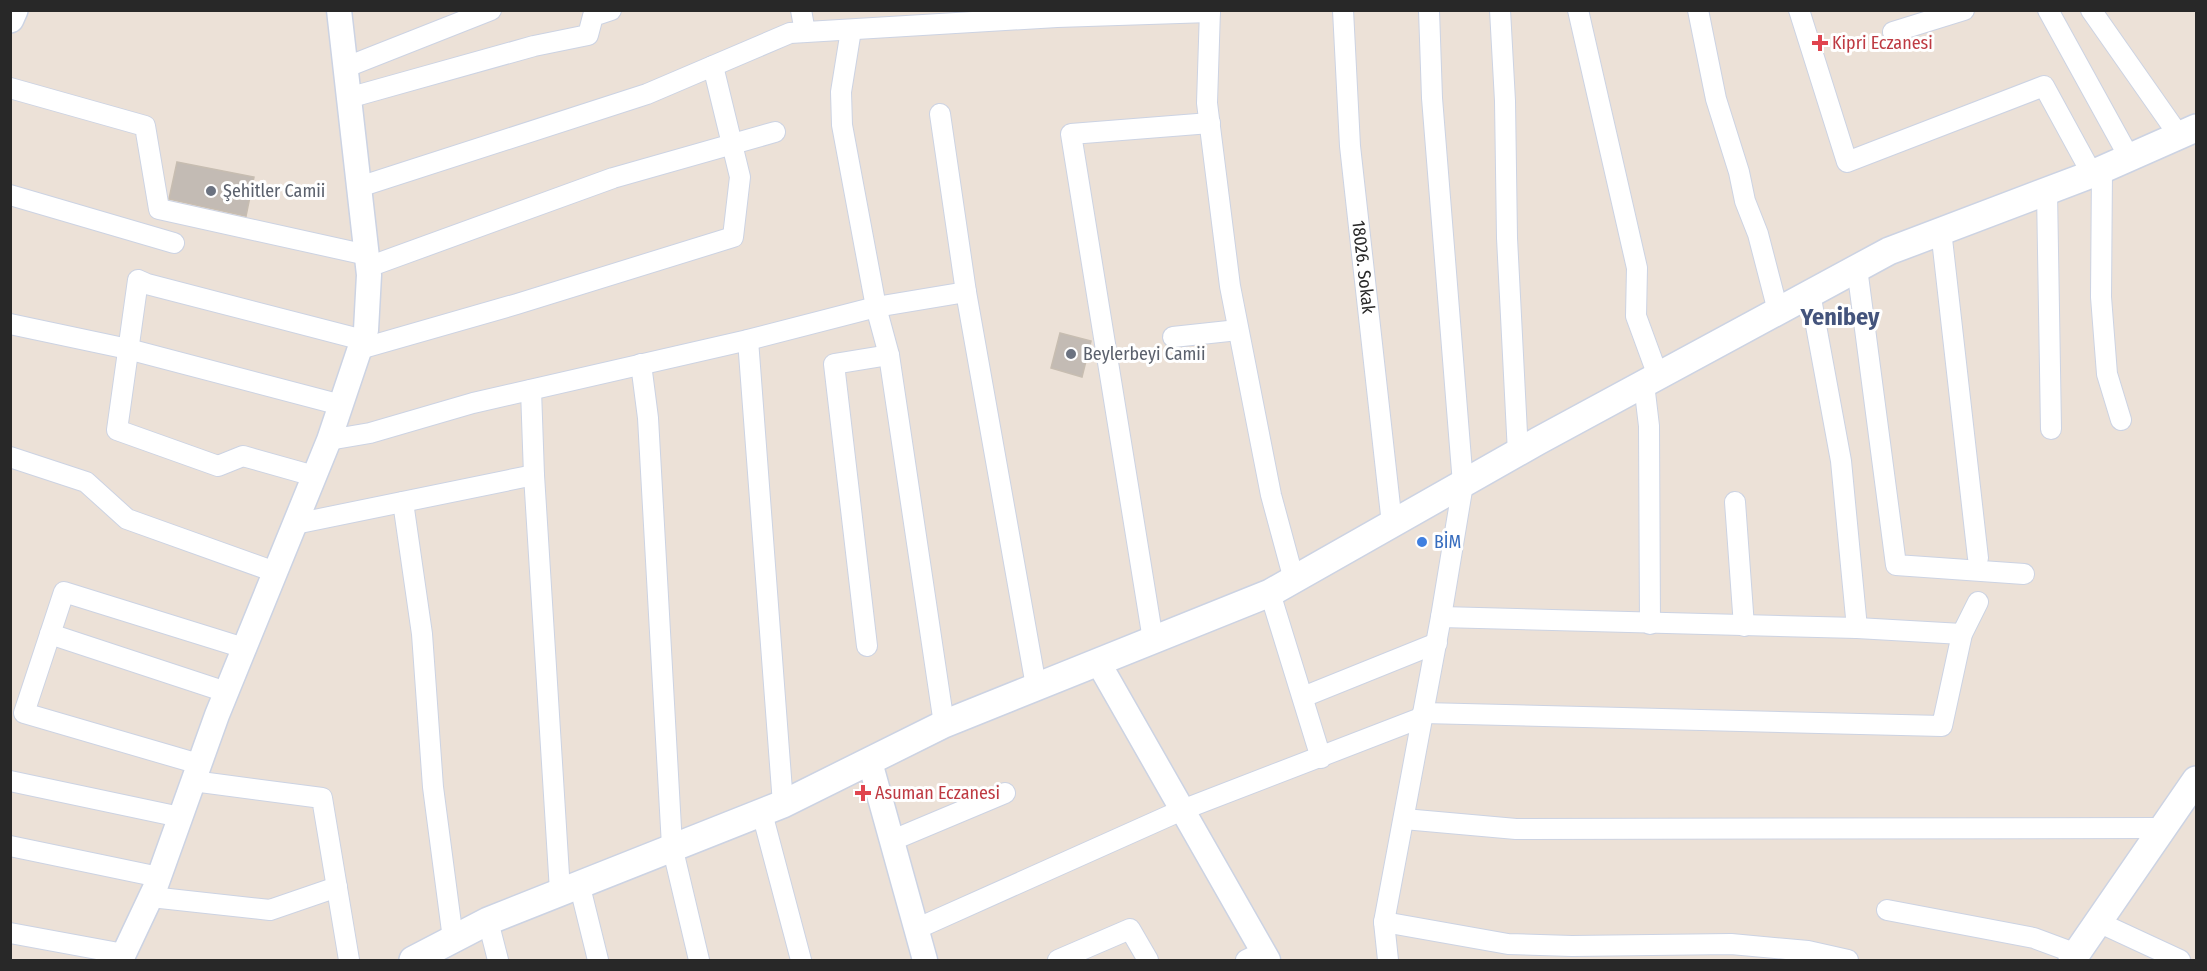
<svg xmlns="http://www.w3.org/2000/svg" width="2207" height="971" viewBox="0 0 2207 971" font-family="'Fira Sans Condensed',sans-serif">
	<rect width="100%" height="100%" fill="#ece1d7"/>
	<g fill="#c3bbb4" stroke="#c7bdb1" stroke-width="1.5">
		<polygon points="177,162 254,177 246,216 169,199"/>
		<polygon points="1060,333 1091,341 1082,377 1051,368"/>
	</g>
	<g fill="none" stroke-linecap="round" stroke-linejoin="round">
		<g stroke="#ccd3e3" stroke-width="22">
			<g id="minor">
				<polyline points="801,10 805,32"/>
				<polyline points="1210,10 1207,103 1230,286 1271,495 1294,580"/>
				<path id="s1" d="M1343,10L1350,146L1392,524"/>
				<polyline points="1500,10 1505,101 1507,238 1518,453"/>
				<polyline points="1578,10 1637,268 1636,316 1658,376"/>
				<polyline points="1698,10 1716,99 1739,172 1745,201 1758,234 1778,311"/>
				<polyline points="1799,10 1847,162 2044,86 2092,174"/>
				<polyline points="2048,10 2129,157"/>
				<polyline points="2091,10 2180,137"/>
				<polyline points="851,30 841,92 842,125 876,307 889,355 944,724"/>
				<polyline points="1893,32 1964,10"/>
				<polyline points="344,68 491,10"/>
				<polyline points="10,88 145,126 159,209 367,255"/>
				<polyline points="348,98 534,46 588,35 593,16 611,10"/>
				<polyline points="940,114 966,292 1036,686"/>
				<polyline points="2102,170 2101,297 2107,374 2121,420"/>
				<polyline points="359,187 647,94 790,33 1057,17 1210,12"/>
				<polyline points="2047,191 2051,429"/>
				<polyline points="10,195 174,243"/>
				<polyline points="1941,230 1978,558"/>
				<polyline points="368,267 613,178 775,132"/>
				<polyline points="1857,268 1896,565 2024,574"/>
				<polyline points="1810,293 1841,461 1857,628"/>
				<polyline points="10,324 128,349 341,405"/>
				<polyline points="1173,337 1238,330"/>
				<polyline points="748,340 783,804"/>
				<polyline points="360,349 517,304 733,237 740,177 713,66"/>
				<polyline points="641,364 648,418 672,846 699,960"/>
				<polyline points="1644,384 1649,426 1650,624"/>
				<polyline points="531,390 534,475 560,891"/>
				<polyline points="329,440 370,433 473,403 748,340 876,307 966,292"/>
				<polyline points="10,457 86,482 127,519 275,572"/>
				<polyline points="314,476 243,456 218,466 117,430 138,280 147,284 363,340"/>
				<polyline points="403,502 422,634 433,787 453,939"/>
				<polyline points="1735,502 1744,626"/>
				<polyline points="295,524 534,475"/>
				<polyline points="1270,593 1321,758"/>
				<polyline points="1441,617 1857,628 1962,634"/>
				<polyline points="50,634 226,692"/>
				<polyline points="1153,640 1071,134 1210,123"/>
				<polyline points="867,646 834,364 889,355"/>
				<polyline points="1303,697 1437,643"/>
				<polyline points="1423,713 1942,726 1962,634 1978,602"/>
				<polyline points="199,764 24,713 64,592 244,648"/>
				<polyline points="10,781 180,817"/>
				<polyline points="193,781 322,798 349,960"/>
				<polyline points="762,813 801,960"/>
				<polyline points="1404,819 1516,829 2162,828"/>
				<polyline points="893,840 1005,793"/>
				<polyline points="10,846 159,877"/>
				<polyline points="579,883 598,960"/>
				<polyline points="151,897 270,910 337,887"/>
				<polyline points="1887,910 2034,938 2077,954"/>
				<polyline points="488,921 498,960"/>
				<polyline points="1384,922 1508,944 1572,946 1731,944 1808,951 1848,960"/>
				<polyline points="2098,922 2180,960"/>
				<polyline points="916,929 1182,810 1423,717"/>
				<polyline points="10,933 124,954"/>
				<polyline points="1058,960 1130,929 1148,960"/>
				<polyline points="1246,960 1263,952"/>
				<polyline points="1388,960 1384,922 1441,617 1463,484 1432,98 1429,10"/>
			</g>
		</g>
		<g stroke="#ccd3e3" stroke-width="27">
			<g id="tertiary">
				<polyline points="1098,662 1268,960"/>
				<polyline points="870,762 925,960"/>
				<polyline points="121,960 155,888 217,715 329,440 366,330 369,275 339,10"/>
			</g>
		</g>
		<g stroke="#ccd3e3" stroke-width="30">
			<g id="secondary">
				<polyline points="10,19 14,10"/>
				<polyline points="413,960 488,921 783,804 944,724 1270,593 1538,441 1889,251 2092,174 2196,128"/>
				<polyline points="2072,960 2196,780"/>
			</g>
		</g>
		<use href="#minor" stroke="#fff" stroke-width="20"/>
		<use href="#tertiary" stroke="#fff" stroke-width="24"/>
		<use href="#secondary" stroke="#fff" stroke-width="27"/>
	</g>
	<g fill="#e0444e" stroke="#fff" stroke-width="2">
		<path d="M1817 34h6v6h6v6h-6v6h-6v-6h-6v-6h6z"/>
		<path d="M860 784h6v6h6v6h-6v6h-6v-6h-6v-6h6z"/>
	</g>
	<g fill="#6b7280" stroke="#fff" stroke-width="2">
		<circle cx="211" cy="191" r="6"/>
		<circle cx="1071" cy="354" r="6"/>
	</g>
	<circle fill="#3f7fe0" stroke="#fff" stroke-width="2" cx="1422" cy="542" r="6"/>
	<g text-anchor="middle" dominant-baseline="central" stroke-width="6" stroke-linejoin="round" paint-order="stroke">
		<g font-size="18" fill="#be3a42" stroke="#fff" text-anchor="start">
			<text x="1832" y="43">Kipri Eczanesi</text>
			<text x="875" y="793">Asuman Eczanesi</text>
		</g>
		<g font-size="18" fill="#5b616d" stroke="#fff" text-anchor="start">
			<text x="223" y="191">Şehitler Camii</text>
			<text x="1083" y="354">Beylerbeyi Camii</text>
		</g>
		<g font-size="18" fill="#282828" stroke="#fff">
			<text stroke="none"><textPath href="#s1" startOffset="258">18026. Sokak</textPath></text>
		</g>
		<g font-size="18" fill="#366cbe" stroke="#fff" text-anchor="start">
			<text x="1434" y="542">BİM</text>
		</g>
		<g font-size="24" font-weight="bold" fill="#44547c" stroke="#fff">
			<text x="1840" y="317">Yenibey</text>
		</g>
	</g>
	<rect width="2207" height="971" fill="none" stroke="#282828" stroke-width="24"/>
</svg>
